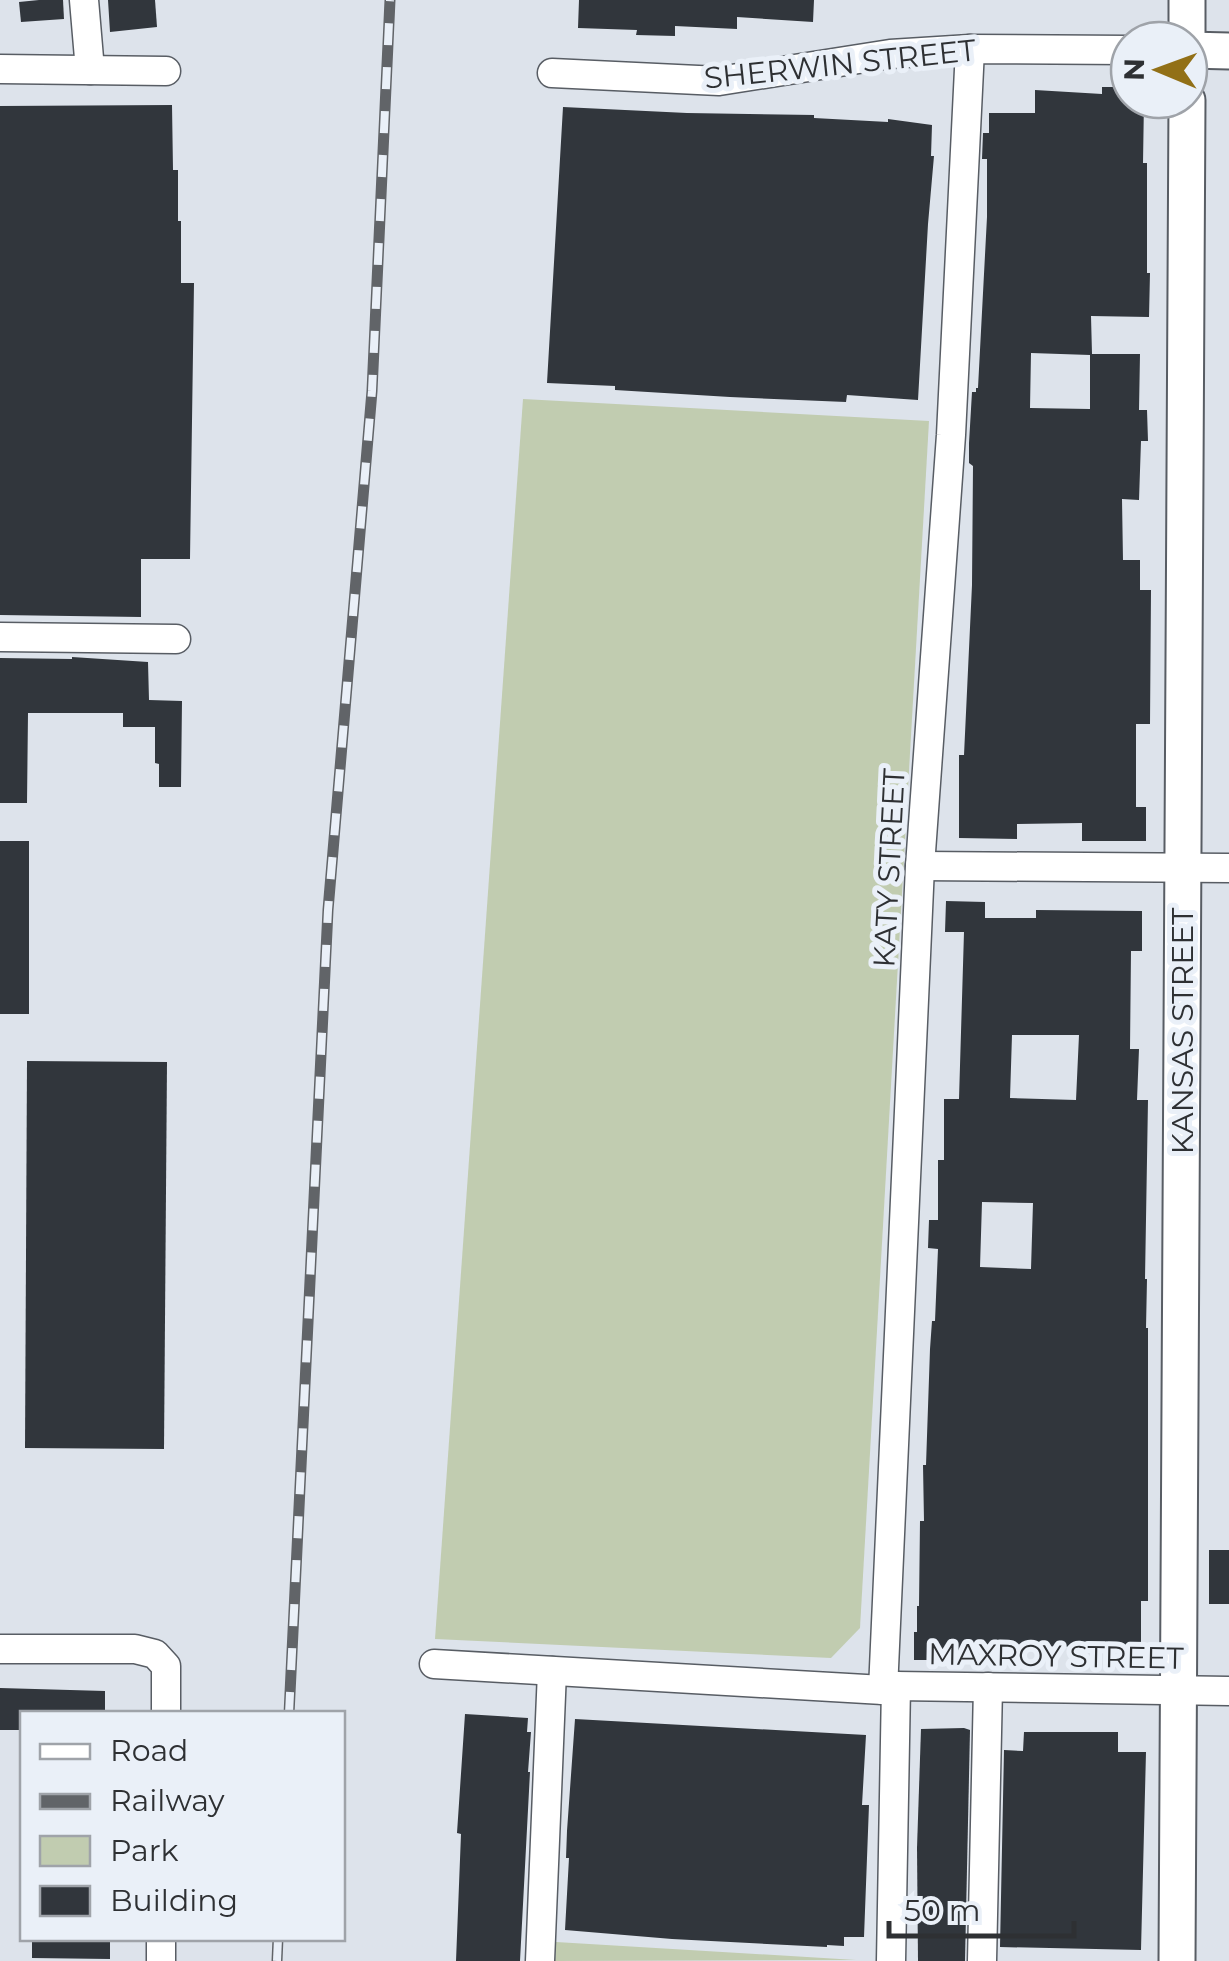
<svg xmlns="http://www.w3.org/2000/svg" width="1229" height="1961" viewBox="0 0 1229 1961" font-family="Montserrat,sans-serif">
	<rect width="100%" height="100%" fill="#dde3eb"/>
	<g fill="#c1ccb0">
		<polygon points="523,399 929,421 860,1628 831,1658 435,1639"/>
		<polygon points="556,1942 856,1960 555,1961"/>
	</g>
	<g fill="#31363c" fill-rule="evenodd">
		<polygon points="39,0 63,0 64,19 21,22 19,2"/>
		<polygon points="108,0 155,0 157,27 110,32"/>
		<polygon points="579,0 814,0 813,22 737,17 737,29 675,26 675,36 636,35 637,30 578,28"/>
		<path d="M1102,87H1129V100H1144L1143,163H1147V273H1150L1149,317L1091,316L1092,354H1140L1139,410H1147L1148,441H1141L1139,500L1122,499L1123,560H1140V590H1151L1150,724H1136V807H1146V841H1082V823L1017,824V839L959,838V755H964L972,585L973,466L969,463V443L972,392H976V388H978L987,217V159H982L983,133H989V113H1035V90L1102,94ZM1031,353L1090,355V409L1030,408Z"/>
		<polygon points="172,105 173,170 178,170 178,221 181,221 181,283 194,283 190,559 141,559 141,617 0,615 0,106"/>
		<polygon points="563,107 687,113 814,115 814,118 888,122 888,119 932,125 931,156 934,156 928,224 918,400 847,395 846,402 730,397 615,390 615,386 547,383"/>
		<polygon points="72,657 148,662 149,700 182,701 181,787 159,787 159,764 155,763 155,727 123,727 123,713 28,713 27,803 0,803 0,658 72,659"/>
		<rect x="0" y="841" width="29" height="173"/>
		<path d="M946,901L985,902V918H1036V910L1142,911V951H1131L1130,1049H1139L1137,1100H1148L1145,1279H1147L1146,1328H1148V1601H1141V1647L975,1646V1660H914V1632H917V1606H919L920,1521H924L923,1465H926L930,1349L932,1321H935L938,1249L928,1248L929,1220H938V1160H944V1099H959L964,932H945ZM1012,1035H1079L1076,1100L1010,1098ZM982,1202L1033,1203L1031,1269L980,1267Z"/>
		<polygon points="27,1061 167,1062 164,1449 25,1448"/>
		<rect x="1209" y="1550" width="20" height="54"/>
		<polygon points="0,1688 105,1691 105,1714 22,1714 22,1730 0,1730"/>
		<polygon points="465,1714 528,1718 527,1732 531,1732 528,1772 530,1772 520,1961 456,1961 461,1834 457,1833"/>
		<polygon points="575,1719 866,1735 862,1805 869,1805 864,1937 844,1937 844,1946 827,1945 827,1947 672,1939 565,1930 569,1858 566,1858 567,1831"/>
		<polygon points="964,1728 970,1730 965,1961 918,1961 917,1848 921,1729"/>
		<polygon points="1024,1732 1118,1732 1118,1752 1146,1752 1141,1950 1000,1947 1004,1750 1023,1751"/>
		<polygon points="32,1938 110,1938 110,1959 32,1958"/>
	</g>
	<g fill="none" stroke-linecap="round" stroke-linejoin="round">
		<g stroke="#585d64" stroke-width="31">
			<g id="minor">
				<polyline points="84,0 90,70"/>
				<polyline points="0,69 166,71"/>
				<polyline points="552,73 719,81 890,54 970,49 1129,50"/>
				<polyline points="0,637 176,639"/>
				<polyline points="920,866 1229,868"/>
				<polyline points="0,1649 135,1649 155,1654 166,1666 166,1714"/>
				<polyline points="434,1664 883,1690 896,1686 1229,1691"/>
				<polyline points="883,1690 920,866 951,435 970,49"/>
				<polyline points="161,1961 161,1938"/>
				<polyline points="540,1961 552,1671"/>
				<polyline points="891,1961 896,1686"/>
				<polyline points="982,1961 988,1687"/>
			</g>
		</g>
		<g stroke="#585d64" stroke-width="39">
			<g id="tertiary">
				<polyline points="1187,40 1187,0"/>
				<polyline points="1189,50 1229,51"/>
				<polyline points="1177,1961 1187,100"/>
			</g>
		</g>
		<use href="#minor" stroke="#fff" stroke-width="28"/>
		<use href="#tertiary" stroke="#fff" stroke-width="35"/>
		<g stroke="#616468" stroke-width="11">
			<g id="rail">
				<polyline points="289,1714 328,910 372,391 390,0"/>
				<polyline points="277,1961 278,1938"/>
			</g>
		</g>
		<use href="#rail" stroke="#eaf0f8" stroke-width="8" stroke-dasharray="22" stroke-linecap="butt"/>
	</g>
	<g text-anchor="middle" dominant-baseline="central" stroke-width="10" stroke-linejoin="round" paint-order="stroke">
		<g font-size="30" fill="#2e3033" stroke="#eaf0f8">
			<text transform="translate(840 64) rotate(-6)">SHERWIN STREET</text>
			<text transform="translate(889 868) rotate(-87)">KATY STREET</text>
			<text transform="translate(1182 1031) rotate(-90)">KANSAS STREET</text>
			<text transform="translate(1056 1656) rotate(1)">MAXROY STREET</text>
		</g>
	</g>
	<rect x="20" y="1711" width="325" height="230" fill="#eaf0f8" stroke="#9fa3a9" stroke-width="2.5"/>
	<rect x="40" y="1744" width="50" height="15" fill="#ffffff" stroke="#9fa3a9" stroke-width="2.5"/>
	<text x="110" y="1761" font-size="30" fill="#2e3033">Road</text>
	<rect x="40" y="1794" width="50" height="15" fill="#616468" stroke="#9fa3a9" stroke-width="2.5"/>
	<text x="110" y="1811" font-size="30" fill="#2e3033">Railway</text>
	<rect x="40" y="1836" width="50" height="30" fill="#c1ccb0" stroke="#9fa3a9" stroke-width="2.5"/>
	<text x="110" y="1861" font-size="30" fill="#2e3033">Park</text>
	<rect x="40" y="1886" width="50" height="30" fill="#31363c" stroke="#9fa3a9" stroke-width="2.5"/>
	<text x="110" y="1911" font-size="30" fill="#2e3033">Building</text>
	<g transform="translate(1159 70) rotate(271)"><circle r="48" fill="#eaf0f8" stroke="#9fa3a9" stroke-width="2.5"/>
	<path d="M0-8L18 38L0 25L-18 38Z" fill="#927017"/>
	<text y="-15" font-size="28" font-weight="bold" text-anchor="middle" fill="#2e3033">N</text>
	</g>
	<path d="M889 1921v15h185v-15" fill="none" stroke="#2e3033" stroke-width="5"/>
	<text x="904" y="1921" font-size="30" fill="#2e3033" stroke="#eaf0f8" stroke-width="8" paint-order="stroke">50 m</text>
</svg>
